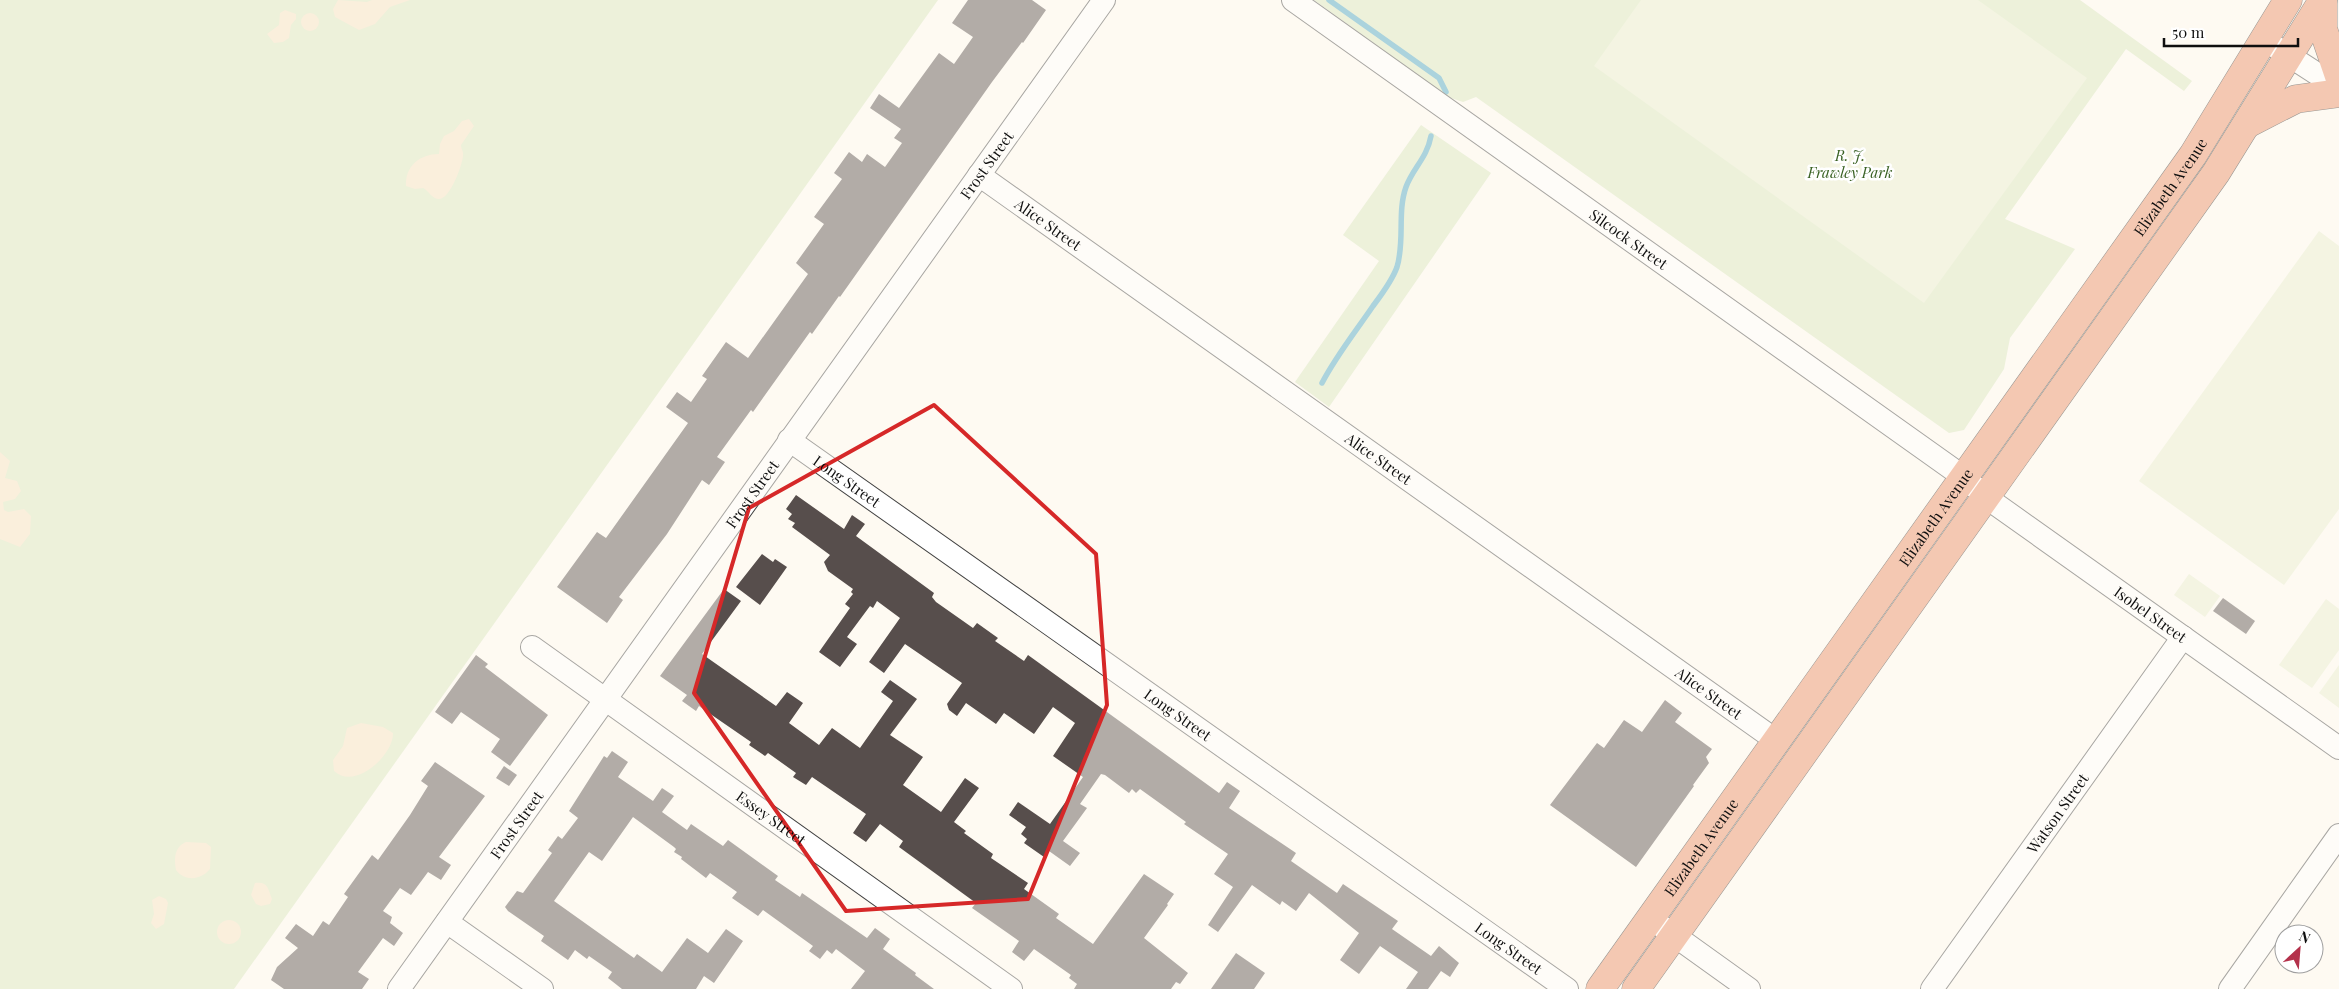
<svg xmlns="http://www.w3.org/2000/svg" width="2339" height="989" viewBox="0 0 2339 989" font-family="'Playfair Display',serif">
	<rect width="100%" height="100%" fill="#fefaf2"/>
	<g fill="#d9e6bd">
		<polygon points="0,0 938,0 234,989 0,989"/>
		<polygon points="1314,0 2080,0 2192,81 2184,91 2126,49 2005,219 2075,249 2010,338 2004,369 1964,430 1949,433 1476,97 1463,102 1448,97"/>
		<polygon points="1421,125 1491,173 1329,407 1295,382 1379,261 1343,235"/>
	</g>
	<g fill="#f6e2c1">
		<polygon points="338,0 367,2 372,0 410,0 390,7 375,24 359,30 335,17 333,9"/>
		<polygon points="285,10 296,14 296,19 291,25 289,38 283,42 274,43 267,34 279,25 280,13"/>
		<circle cx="310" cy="22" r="9"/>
		<path d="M469,119L474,126L461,145C461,149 464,152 463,156C462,166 450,199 439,199C432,199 429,191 423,188L415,189L406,186C405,166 420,154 439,154L440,144L444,136L454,131L462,121Z"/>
		<polygon points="0,452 10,461 5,478 17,481 21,491 15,499 3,502 4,510 8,512 24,509 31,516 30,534 20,547 0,539"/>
		<path d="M361,723L383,727L393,733C394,754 356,791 334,771L333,760L343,746L347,728Z"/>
		<path d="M186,842L206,843L211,847L210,869C201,880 185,882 176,870C174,859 174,847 186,842Z"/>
		<path d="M255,883C268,881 268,889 272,899L270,904L261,906L256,904L251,895Z"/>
		<polygon points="159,896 166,899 168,903 164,924 156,929 151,923 154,914 152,900"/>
		<circle cx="229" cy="932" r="12"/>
	</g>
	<g fill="#e8eece">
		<polygon points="1641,0 1978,0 2087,78 1924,303 1594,66"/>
		<polygon points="2319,231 2339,246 2339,509 2284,585 2139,481"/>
		<polygon points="2189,574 2220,596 2205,617 2174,595"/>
		<polygon points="2326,599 2339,609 2339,650 2312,688 2279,665"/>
		<polygon points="2339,665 2339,708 2319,693"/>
	</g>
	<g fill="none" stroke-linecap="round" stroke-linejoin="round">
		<g stroke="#47a4c3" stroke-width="5.5">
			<polyline points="1329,0 1439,78 1446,92"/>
			<path d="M1322,383C1336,356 1356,331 1373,306C1382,294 1392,281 1397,267C1405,241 1397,212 1406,187C1413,168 1427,158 1431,136"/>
		</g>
	</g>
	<g fill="#574e4c">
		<polygon points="968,0 1032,0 1046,10 1023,43 1022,42 992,82 840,297 839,296 812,334 810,332 753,412 751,410 717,457 725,462 709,485 702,480 667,534 619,597 623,600 607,623 557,587 597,532 606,538 688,423 666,407 677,392 691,402 707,379 702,376 726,342 748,358 808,274 796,263 824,224 814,217 842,179 834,173 849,152 862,162 867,154 885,167 902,143 894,138 901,129 870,108 879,94 899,108 939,53 954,64 973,37 952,23"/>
		<polygon points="796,495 844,529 852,515 865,524 856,536 934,593 932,597 936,602 973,628 977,623 998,638 995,641 1024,661 1028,655 1219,793 1227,782 1240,791 1229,808 1296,853 1291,861 1337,893 1343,884 1398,921 1392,929 1431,956 1439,946 1459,963 1450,977 1441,971 1428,989 1406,989 1418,972 1380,946 1359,974 1340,960 1359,933 1309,893 1296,911 1282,901 1280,905 1252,885 1218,932 1208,925 1233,887 1214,874 1228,854 1184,824 1186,822 1140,789 1136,793 1132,789 1129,793 1105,775 1101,774 1080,804 1087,808 1063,841 1080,853 1070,866 1049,851 1044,857 1024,843 1027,839 1021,834 1026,827 1009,815 1018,802 1050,824 1083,777 1053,756 1075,723 1053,707 1034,734 1004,713 996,724 966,703 957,716 949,710 947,704 962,683 905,644 884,673 869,662 900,618 877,601 873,608 870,606 847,637 857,644 840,667 819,652 850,608 845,604 853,594 851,592 853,589 828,571 824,562 830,555 792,527 795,523 788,519 792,514 786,509"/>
		<polygon points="762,554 773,562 775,559 787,567 760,605 736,587"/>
		<polygon points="724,589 741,601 702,654 776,706 787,692 803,703 789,723 819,745 832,728 860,748 893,701 881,692 890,680 917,699 890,735 923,757 903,785 941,812 965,778 979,788 954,822 966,831 964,833 993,854 991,858 1028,883 1024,889 1059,914 1056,918 1093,944 1144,874 1174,894 1167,904 1168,905 1144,938 1188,973 1180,984 1176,982 1171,989 1074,989 1077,984 1069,978 1071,975 1034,949 1024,961 1012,952 1019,941 972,908 976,903 899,847 903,841 880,824 866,842 853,833 866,814 812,777 806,785 793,777 796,773 768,753 765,756 749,745 751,742 706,711 699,706 696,711 682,701 687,695 660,676"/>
		<polygon points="2223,598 2255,621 2246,634 2213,611"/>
		<polygon points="476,655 488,664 485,667 548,715 510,766 491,752 500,739 461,712 452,724 435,712"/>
		<polygon points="1665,700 1682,713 1675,722 1712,749 1706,757 1709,763 1693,785 1694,786 1636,867 1550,805 1597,743 1604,748 1624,720 1642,732"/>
		<polygon points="612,751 628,762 618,777 653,801 662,788 674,796 662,812 687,830 691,824 723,846 728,840 778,876 775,880 800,897 802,893 867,938 875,928 890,939 883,949 916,973 915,975 934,989 851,989 865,971 836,949 832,954 827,950 820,959 809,951 813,946 763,910 758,916 732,898 737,892 710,873 706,878 681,859 682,857 674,852 676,849 674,847 633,817 602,861 589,852 554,901 634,958 637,954 662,972 687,938 708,953 726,929 743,941 714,983 704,976 696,989 622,989 608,978 612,972 589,956 587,959 575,950 568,960 541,941 544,936 508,911 505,907 517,891 523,893 552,853 548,850 558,836 562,839 578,818 569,811 604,756 607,758"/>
		<polygon points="435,762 485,796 439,857 451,865 441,880 428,872 411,895 400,888 383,911 392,917 390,923 403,933 394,946 383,938 358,972 369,979 362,989 284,989 271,980 277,967 298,948 285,938 296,924 313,936 323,921 329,925 348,897 344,894 372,855 378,860 410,815 428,786 421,781"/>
		<polygon points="504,766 517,775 509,786 496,778"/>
		<polygon points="1236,953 1265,973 1254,989 1211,989"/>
	</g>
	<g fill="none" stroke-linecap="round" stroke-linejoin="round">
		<g stroke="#424242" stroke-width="24">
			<g id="minor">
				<path id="s1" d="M1293,0L1965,478L1987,498L2339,748"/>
				<polyline points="2274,46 2339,88"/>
				<path id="s2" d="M979,175L1777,741"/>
				<path id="s3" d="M789,440L1567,989"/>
				<path id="s4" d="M532,647L1011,989"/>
				<polyline points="1650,918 1749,989"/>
				<polyline points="447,922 542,989"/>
				<path id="s5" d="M399,989L1104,0"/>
				<path id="s6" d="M1932,989L2183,637"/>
				<polyline points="2230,989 2339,835"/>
			</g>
		</g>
		<g stroke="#202020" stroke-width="29">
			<g id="highway">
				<polyline points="2323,0 2323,29 2339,76"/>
				<polyline points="2249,123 2296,99 2339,93"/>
				<path id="s7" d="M1600,989L2193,155L2288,0"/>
				<polyline points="1636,989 2216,173 2323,0"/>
			</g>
		</g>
		<use href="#minor" stroke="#fff" stroke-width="22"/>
		<use href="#highway" stroke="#e98d65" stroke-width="28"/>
	</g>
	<path d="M0 0H2339V989H0ZM934,405L1096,554L1107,705L1028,899L846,911L694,693L749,508Z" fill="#fefaf2" fill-opacity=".55" fill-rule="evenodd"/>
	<path fill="none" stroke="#d62828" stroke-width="4" stroke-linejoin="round" d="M934,405L1096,554L1107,705L1028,899L846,911L694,693L749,508Z"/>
	<g text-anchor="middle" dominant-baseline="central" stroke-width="5" stroke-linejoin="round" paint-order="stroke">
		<g font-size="15" font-style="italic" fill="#3a6224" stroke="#fff">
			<text x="1850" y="155">R. J.<tspan x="1850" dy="17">Frawley Park</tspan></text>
		</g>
		<g font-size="15" fill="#0f0f0f" stroke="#fff">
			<text stroke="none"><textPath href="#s5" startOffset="1012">Frost Street</textPath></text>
			<text stroke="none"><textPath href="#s7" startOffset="984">Elizabeth Avenue</textPath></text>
			<text stroke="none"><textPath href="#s2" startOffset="85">Alice Street</textPath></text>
			<text stroke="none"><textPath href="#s1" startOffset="412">Silcock Street</textPath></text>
			<text stroke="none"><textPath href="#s2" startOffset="490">Alice Street</textPath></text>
			<text stroke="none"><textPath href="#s3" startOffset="71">Long Street</textPath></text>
			<text stroke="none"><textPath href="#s5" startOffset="608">Frost Street</textPath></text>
			<text stroke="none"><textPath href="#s7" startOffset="579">Elizabeth Avenue</textPath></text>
			<text stroke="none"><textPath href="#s1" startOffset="1055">Isobel Street</textPath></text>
			<text stroke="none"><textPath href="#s2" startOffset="895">Alice Street</textPath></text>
			<text stroke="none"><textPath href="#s3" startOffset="476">Long Street</textPath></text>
			<text stroke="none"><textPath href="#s6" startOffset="216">Watson Street</textPath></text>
			<text stroke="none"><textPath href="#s4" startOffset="294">Essey Street</textPath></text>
			<text stroke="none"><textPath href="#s5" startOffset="202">Frost Street</textPath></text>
			<text stroke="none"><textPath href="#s7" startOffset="174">Elizabeth Avenue</textPath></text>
			<text stroke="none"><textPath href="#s3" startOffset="881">Long Street</textPath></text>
		</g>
	</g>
	<g transform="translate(2299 949) rotate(26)"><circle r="24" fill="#ffffff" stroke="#9f9f9f"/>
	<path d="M0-4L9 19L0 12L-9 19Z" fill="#b4314b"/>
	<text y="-8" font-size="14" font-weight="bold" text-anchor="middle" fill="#0f0f0f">N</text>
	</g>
	<path d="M2164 38v8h134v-8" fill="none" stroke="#0f0f0f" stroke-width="2.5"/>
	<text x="2172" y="38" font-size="15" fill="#0f0f0f" stroke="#ffffff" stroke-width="4" paint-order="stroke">50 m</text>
</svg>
